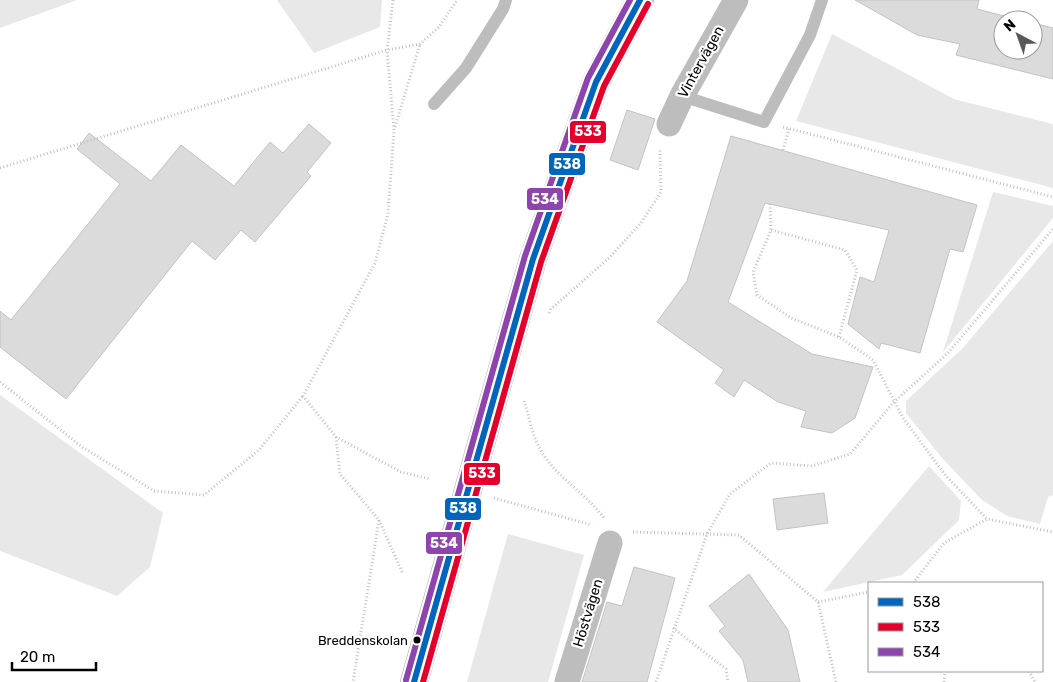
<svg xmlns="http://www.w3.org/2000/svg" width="1053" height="682" viewBox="0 0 1053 682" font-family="Rubik,sans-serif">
	<rect width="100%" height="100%" fill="#fff"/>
	<g fill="#e8e8e8">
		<polygon points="0,0 77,0 0,28"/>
		<polygon points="277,0 382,0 380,27 314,53"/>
		<polygon points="832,34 954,99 1053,124 1053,188 796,121"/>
		<polygon points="993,192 1053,206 1053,218 943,352"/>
		<polygon points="1053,241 1053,495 1048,497 1040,524 1007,516 982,500 942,458 906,413 906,401 963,348"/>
		<polygon points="0,395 163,513 150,567 117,596 0,551"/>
		<polygon points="929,466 961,501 959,520 902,575 823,592"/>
		<polygon points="508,534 584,555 548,682 467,682"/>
	</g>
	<g fill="#dbdbdb" stroke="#c3c3c3">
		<polygon points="855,0 979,0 977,9 1020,20 1003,20 1003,50 1033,50 1033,23 1053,28 1053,79 956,55 960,44 917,35"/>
		<polygon points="627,110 655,119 638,170 610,160"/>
		<polygon points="309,124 331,143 307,172 311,176 255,242 241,230 215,260 192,241 66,399 0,347 0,311 11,320 120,184 77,149 89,133 151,181 181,145 234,186 270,142 283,153"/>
		<polygon points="731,136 977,205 963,252 950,249 920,353 881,343 879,349 848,324 860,277 874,282 889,230 765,203 728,302 812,354 873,367 855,418 832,433 801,427 806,411 778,402 744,380 734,397 715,383 724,370 657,322 687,281"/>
		<polygon points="824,493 828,523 777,530 773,499"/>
		<polygon points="634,567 675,578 647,682 582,682 607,602 622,606"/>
		<polygon points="749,574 788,630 800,682 748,682 743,660 719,631 725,626 709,606"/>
	</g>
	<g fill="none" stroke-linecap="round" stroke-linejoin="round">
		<g stroke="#c2c2c2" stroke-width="3" stroke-dasharray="1 2.5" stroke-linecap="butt">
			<polyline points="393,0 387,50 394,130 388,214 375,263 303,396 336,437 401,472 431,479"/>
			<polyline points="395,127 420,44"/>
			<polyline points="783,127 1053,197"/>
			<polyline points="783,150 789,129"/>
			<polyline points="0,168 387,50 420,44 439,27 457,0"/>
			<polyline points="770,204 771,230"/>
			<polyline points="549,313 551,309 609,258 641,223 661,192 660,150"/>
			<polyline points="839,337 857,270 845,250 771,230 753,272 757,295 791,318 839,337 873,360 903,418 946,476 987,519"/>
			<polyline points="0,382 82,447 154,491 204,495 259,450 303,396"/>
			<path d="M524,401C529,415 531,431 538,445C552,475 585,492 604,518"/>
			<polyline points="336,437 340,474 379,520 353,682"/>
			<polyline points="494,498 592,525"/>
			<polyline points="379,520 403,574"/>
			<polyline points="633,532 739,535 818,602 836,682"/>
			<polyline points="913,583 944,543 987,519 1053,532"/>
			<polyline points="818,602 869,592"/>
			<polyline points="673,628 726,669 728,682"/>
			<polyline points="1029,671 1035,682"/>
			<polyline points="656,682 707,534 730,494 771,463 812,466 850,454 894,402 948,353 1053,229"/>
			<polyline points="944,682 945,671"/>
		</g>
		<g stroke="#bdbdbd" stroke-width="12">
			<polyline points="682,96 764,122 810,35 822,0"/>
			<polyline points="434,104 466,68 503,9 506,0"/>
		</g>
		<g stroke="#bdbdbd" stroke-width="25">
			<polyline points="669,124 682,96 736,0"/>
			<polyline points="567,682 610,543"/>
		</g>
		<polyline stroke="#bfbfbf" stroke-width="28" points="414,682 533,259 596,82 640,0"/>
		<g stroke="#fff" stroke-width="10">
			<polyline id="bus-1" points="414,682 533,259 596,82 640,0"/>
		</g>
		<g stroke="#fff" stroke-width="10">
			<polyline id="bus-2" points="423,682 541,262 604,86 648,4"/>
		</g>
		<g stroke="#fff" stroke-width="10">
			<polyline id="bus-3" points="406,680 525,256 588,78 630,0"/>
		</g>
		<use href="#bus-1" stroke="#0065bd" stroke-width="6"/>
		<use href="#bus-2" stroke="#e4002b" stroke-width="6"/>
		<use href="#bus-3" stroke="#8e44ad" stroke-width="6"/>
	</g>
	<circle fill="#000" stroke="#fff" stroke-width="2" cx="417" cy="640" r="4.5"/>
	<g text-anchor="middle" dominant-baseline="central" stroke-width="4.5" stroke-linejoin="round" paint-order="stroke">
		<g font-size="13" fill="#000" stroke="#fff" text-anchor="end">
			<text x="408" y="640">Breddenskolan</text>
		</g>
		<g font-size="14" fill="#000" stroke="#fff">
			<text transform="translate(701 62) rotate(-61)">Vintervägen</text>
			<text transform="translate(588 613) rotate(-73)">Höstvägen</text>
		</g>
	</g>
	<g stroke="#fff" stroke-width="2">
		<rect x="569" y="120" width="38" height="24" rx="5" fill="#e4002b"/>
		<rect x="548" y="152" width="38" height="24" rx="5" fill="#0065bd"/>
		<rect x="526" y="187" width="38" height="24" rx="5" fill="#8e44ad"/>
		<rect x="463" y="462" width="38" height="24" rx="5" fill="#e4002b"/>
		<rect x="444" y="497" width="38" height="24" rx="5" fill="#0065bd"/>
		<rect x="425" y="531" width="38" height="24" rx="5" fill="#8e44ad"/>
	</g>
	<g font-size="14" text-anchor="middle" font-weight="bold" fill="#fff">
		<text x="588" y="136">533</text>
		<text x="567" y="169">538</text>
		<text x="545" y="204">534</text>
		<text x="482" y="478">533</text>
		<text x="463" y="513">538</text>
		<text x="444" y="548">534</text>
	</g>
	<rect x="868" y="582" width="175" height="90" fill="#ffffff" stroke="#999999"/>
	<rect x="878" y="598" width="25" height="8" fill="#0065bd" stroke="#999999"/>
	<text x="913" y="607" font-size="15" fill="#000000">538</text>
	<rect x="878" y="623" width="25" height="8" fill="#e4002b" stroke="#999999"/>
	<text x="913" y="632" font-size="15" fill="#000000">533</text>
	<rect x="878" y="648" width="25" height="8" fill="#8e44ad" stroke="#999999"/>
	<text x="913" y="657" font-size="15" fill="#000000">534</text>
	<g transform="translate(1018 35) rotate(319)"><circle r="24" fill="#ffffff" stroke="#999999"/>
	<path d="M0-4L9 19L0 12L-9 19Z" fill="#595959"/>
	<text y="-8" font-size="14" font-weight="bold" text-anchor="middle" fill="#000000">N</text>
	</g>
	<path d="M12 662v8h84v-8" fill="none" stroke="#000000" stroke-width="2.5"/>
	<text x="20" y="662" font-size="15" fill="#000000" stroke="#ffffff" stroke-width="4" paint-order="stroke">20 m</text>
</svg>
